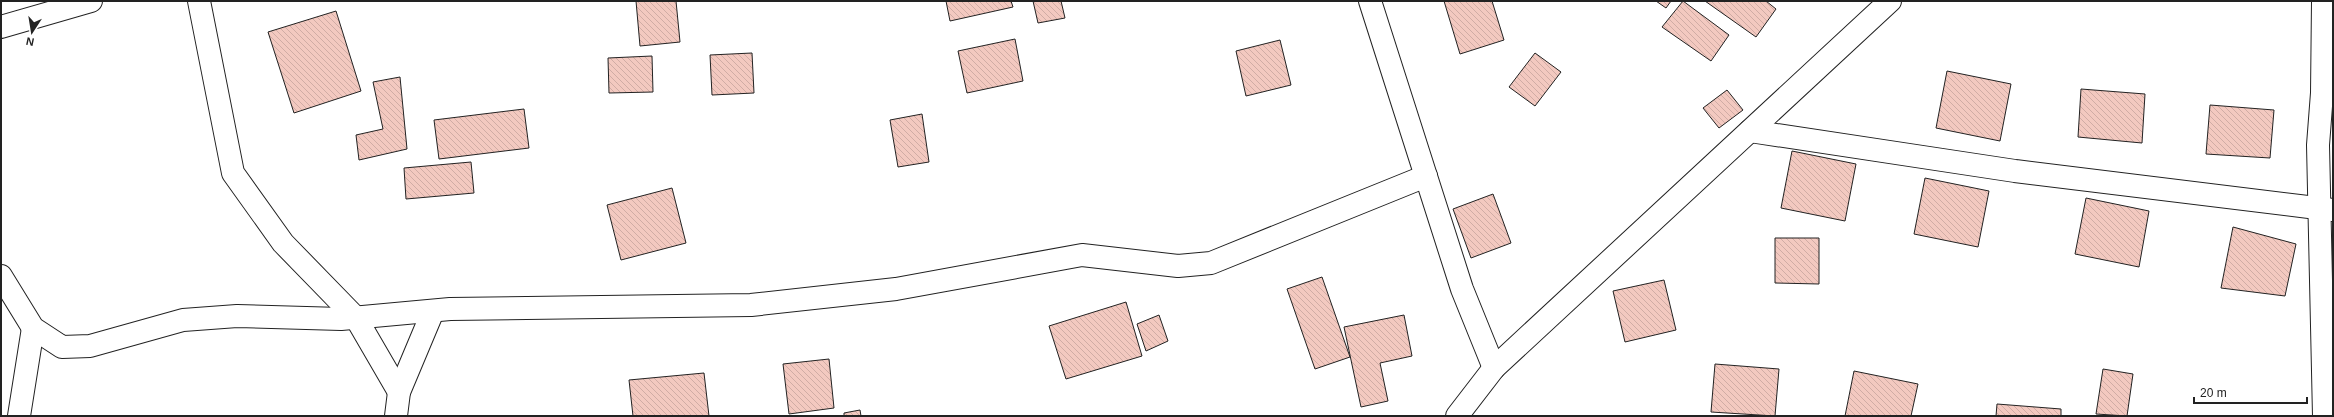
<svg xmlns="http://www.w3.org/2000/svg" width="2334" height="417" viewBox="0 0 2334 417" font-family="Helvetica,sans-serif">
	<defs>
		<pattern id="building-back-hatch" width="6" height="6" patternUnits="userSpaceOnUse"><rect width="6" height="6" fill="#f3c9c0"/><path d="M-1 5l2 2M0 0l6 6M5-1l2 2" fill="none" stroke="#d0aca5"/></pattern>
	</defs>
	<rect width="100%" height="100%" fill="#fff"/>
	<g fill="url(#building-back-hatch)" stroke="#222">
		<polygon points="636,1 676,1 680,42 640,46"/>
		<polygon points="946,1 1011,1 1013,7 950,21"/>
		<polygon points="1033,1 1061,1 1065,18 1038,23"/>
		<polygon points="1444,1 1492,1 1504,40 1460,54"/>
		<polygon points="1656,1 1671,1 1666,8"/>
		<polygon points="1683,1 1729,35 1711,61 1662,27"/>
		<polygon points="1705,1 1766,1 1776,9 1756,37"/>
		<polygon points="336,11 361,91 294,113 268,32"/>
		<polygon points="1015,39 1023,81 967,93 958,51"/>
		<polygon points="1280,40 1291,85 1246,96 1236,51"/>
		<polygon points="752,53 754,93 712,95 710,55"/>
		<polygon points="1535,53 1561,72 1535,106 1509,87"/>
		<polygon points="652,56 653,92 609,93 608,58"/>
		<polygon points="1947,71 2011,84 2000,141 1936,128"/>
		<polygon points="400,77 407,149 359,160 356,135 383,129 373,82"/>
		<polygon points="2081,89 2145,94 2142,143 2078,137"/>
		<polygon points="1727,90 1743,110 1719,128 1703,108"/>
		<polygon points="2210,105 2274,110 2270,158 2206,154"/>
		<polygon points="524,109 529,148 439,159 434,120"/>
		<polygon points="922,114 929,162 898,167 890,120"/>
		<polygon points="1792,151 1856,164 1845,221 1781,208"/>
		<polygon points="471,162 474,193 406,199 404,168"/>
		<polygon points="1925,178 1989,191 1978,247 1914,234"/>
		<polygon points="672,188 686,243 621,260 607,205"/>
		<polygon points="1493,194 1511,243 1471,258 1453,209"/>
		<polygon points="2086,198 2149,211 2139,267 2075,254"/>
		<polygon points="2233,227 2296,244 2285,296 2221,288"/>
		<polygon points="1775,238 1819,238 1819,284 1775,283"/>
		<polygon points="1322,277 1350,357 1315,369 1287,289"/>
		<polygon points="1664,280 1676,330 1625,342 1613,291"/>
		<polygon points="1126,302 1142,356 1066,379 1049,326"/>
		<polygon points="1159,315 1168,341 1146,351 1137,324"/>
		<polygon points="1404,315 1412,356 1380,363 1388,401 1361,407 1344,327"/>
		<polygon points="829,359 834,408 789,414 783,364"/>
		<polygon points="1715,364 1779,369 1775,416 1711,412"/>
		<polygon points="2103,369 2133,374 2127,416 2096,414"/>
		<polygon points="1854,371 1918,384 1911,416 1845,416"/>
		<polygon points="704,373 709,416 633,416 629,380"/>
		<polygon points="1997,404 2061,409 2061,416 1996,416"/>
		<polygon points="860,410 861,416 844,416 844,413"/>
	</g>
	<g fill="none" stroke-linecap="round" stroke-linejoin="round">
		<g stroke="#222" stroke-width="24">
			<g id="street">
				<polyline points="199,1 233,173 283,243 356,318 399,392"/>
				<polyline points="1370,1 1462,289 1494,368"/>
				<polyline points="2323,1 2322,93 2318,145 2324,416"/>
				<polyline points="1,27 91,1"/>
				<polyline points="1750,131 2015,171 2333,210"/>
				<polyline points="1,276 33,328 62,347 90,346 183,320 237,316 341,319 450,309 751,305 896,289 1082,255 1178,266 1211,263 1426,176"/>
				<polyline points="19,416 33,328"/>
				<polyline points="396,416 399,392 433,311"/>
				<polyline points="1457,416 1494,368 1890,1"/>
			</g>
		</g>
		<use href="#street" stroke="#fff" stroke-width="22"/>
	</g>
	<rect width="2334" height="417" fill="none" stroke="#222222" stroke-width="4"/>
	<g transform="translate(32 32) rotate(192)" stroke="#ffffff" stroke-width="3" paint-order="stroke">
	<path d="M0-3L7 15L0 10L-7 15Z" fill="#222222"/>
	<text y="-6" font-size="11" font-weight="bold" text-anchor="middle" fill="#222222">N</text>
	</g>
	<path d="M2194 397v6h113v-6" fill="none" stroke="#222222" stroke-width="2"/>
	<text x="2200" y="397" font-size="12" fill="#222222" stroke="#ffffff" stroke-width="3" paint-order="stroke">20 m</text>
</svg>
